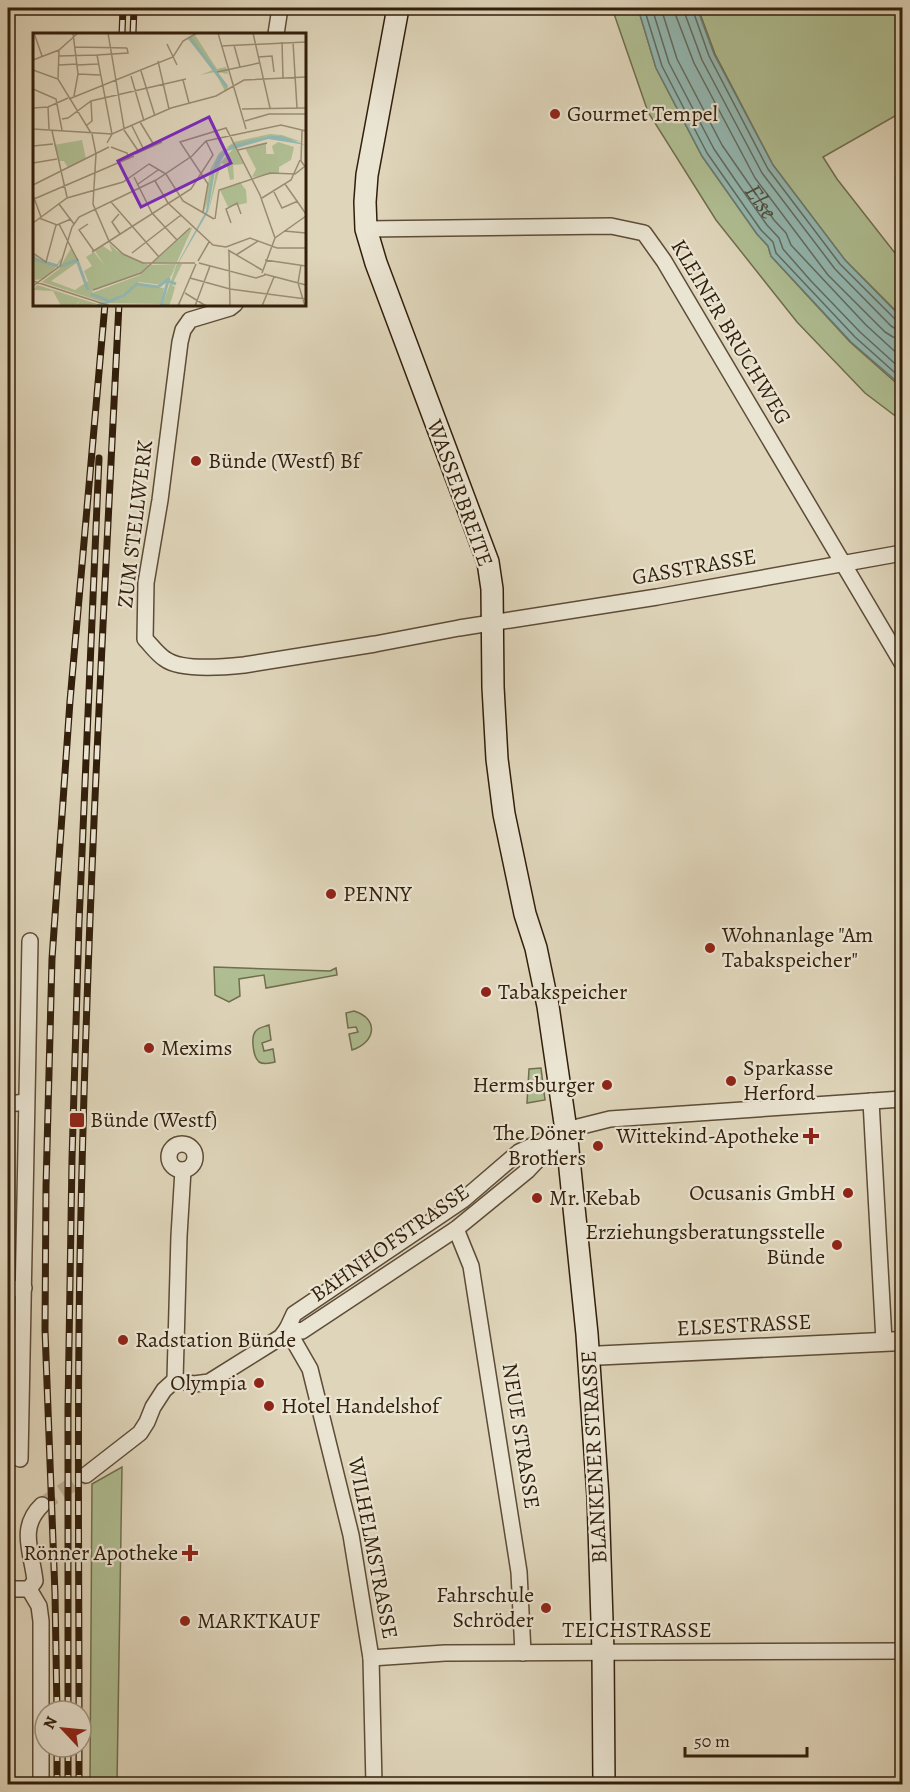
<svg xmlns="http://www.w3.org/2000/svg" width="910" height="1792" viewBox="0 0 910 1792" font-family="Alegreya,serif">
	<rect width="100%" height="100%" fill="#dfd5ba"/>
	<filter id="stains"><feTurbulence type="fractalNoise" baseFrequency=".00333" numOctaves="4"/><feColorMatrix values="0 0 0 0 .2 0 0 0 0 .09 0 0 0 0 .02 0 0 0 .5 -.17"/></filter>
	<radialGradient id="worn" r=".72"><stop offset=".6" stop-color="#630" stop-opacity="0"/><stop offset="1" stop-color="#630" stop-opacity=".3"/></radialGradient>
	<g fill="#afbe92" stroke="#706e4e" stroke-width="1.5">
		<polygon points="612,8 638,8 656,68 702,156 757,234 768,246 771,256 850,342 894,381 902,387 902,421 865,393 797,322 716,220 648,112"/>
		<polygon points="698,8 902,8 902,112 823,157 837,179 902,262 902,317 845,260 773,165 715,54"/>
		<polygon points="214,967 330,971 336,968 337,975 266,988 264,975 239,979 240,996 229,1002 215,995"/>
		<path d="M354,1011C380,1019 375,1043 352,1050L349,1034L358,1032L356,1027L348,1028L346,1013Z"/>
		<path d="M269,1025L271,1040L262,1043L264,1051L273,1049L275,1062C270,1063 264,1065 259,1062C253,1057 251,1038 255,1032C258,1027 264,1027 269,1025Z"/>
		<polygon points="541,1068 545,1100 527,1103 529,1069"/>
		<polygon points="122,1467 117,1784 90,1784 92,1484"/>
	</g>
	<polygon fill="#93b8b2" stroke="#6c7b6f" stroke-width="1.5" points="638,8 697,8 714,54 773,165 845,260 902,318 902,386 851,342 771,256 768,246 757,234 702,156 656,68"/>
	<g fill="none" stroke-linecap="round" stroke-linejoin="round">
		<g stroke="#626c5e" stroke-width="1.5">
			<polyline points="644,8 662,66 707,153 761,230 773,242 776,253 855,337 902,379"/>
			<polyline points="652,8 669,63 714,149 738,184 767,225 779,238 783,249 811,281 860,332 902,370"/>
			<path id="s1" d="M661,8L677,59L722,145L774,220L786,233L791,245L866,325L902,358"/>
			<polyline points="675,8 676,16 694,63 755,178 828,275 885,332 893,337 902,338"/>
			<polyline points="684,8 685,14 702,60 762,173 835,269 891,326 896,329 902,329"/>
			<polyline points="692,8 709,56 768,169 840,264 896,320 902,322"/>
		</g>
		<polyline stroke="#bcb197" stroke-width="15" stroke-dasharray="15 8" stroke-linecap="butt" points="42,1505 86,1475"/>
		<g stroke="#5d4c37" stroke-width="18">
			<g id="minor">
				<polyline points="276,34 280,8"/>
				<polyline points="366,229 611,226 644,233 664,261 902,663"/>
				<path d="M235,304L230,308L190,320L183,330L180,342L160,500L146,583L145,639C151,645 157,654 165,659C181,671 225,667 244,665L375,644L459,628L657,597L902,553"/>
				<polyline points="871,1101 884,1341"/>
				<polyline points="8,1104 26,1102"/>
				<circle cx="182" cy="1157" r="13"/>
				<polyline points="456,1229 471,1266 519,1572 523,1653"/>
				<polyline points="8,1289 24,1288"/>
				<polyline points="287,1329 310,1369 351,1535 371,1658 374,1784"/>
				<polyline points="287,1329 302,1331 456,1229 527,1171 559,1137"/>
				<polyline points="175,1380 194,1384 209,1382 281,1337 287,1329 294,1314 463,1200 519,1152 566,1130 610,1119 902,1099"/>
				<polyline points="175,1380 179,1236 183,1170"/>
				<path d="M20,1459C24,1286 26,1114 30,941"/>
				<polyline points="86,1475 140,1433 147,1422 153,1407 164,1390 175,1380"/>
				<polyline points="8,1587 15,1589 29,1589"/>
				<polyline points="29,1589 39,1606 41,1621 41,1784"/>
				<path d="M29,1589L35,1581C32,1552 18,1528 42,1505"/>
				<polyline points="371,1658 445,1653 902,1651"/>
			</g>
		</g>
		<g stroke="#5d4c37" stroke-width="21">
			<polyline id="tertiary" points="589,1356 902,1341"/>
		</g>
		<g stroke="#321f0b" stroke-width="24">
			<polyline id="secondary" points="398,8 367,175 365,202 366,229 376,263 488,562 492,589 493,687 497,759 504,814 525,914 536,948 548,1006 566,1130 587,1334 598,1497 603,1652 604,1784"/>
		</g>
		<use href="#minor" stroke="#eae4d2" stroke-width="15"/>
		<use href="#tertiary" stroke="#eae4d2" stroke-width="18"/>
		<use href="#secondary" stroke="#eae4d2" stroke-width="21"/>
		<g stroke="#321f0b" stroke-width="7">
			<g id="rail">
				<polyline points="122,34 123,8"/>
				<polyline points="133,34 134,8"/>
				<polyline points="57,1711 55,1594 45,1330 46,1187 52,959 70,701 105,304"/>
				<polyline points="68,1711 68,1409 72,1159 79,923 99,458"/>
				<path d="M79,1711C79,1560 77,1409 80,1258C86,940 103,622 119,304"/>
				<polyline points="57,1747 57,1784"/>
				<polyline points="68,1747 68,1784"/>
				<polyline points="79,1747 79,1784"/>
			</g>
		</g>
		<use href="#rail" stroke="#eae4d2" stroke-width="4.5" stroke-dasharray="14" stroke-linecap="butt"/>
	</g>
	<g fill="#8f2418" stroke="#eae4d2" stroke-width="2">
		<circle cx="555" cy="114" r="6"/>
		<circle cx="196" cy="461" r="6"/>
		<circle cx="331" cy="894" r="6"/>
		<circle cx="710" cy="948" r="6"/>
		<circle cx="486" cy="992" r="6"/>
		<circle cx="149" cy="1048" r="6"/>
		<circle cx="731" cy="1081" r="6"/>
		<circle cx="607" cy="1085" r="6"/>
		<rect x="69" y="1112" width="16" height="16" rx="3"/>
		<path d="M808 1127h6v6h6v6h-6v6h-6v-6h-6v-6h6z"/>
		<circle cx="598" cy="1146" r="6"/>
		<circle cx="848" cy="1193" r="6"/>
		<circle cx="537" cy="1198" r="6"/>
		<circle cx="837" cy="1245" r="6"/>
		<circle cx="123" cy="1340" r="6"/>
		<circle cx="259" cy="1383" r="6"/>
		<circle cx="269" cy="1406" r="6"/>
		<path d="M187 1544h6v6h6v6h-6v6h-6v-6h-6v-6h6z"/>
		<circle cx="546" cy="1608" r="6"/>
		<circle cx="185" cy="1621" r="6"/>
	</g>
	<g text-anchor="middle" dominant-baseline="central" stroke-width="4.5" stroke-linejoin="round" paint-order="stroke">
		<g font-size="22" fill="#321f0b" stroke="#eae4d2" text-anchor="start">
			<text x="567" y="114">Gourmet Tempel</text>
			<text x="208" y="461">Bünde (Westf) Bf</text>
			<text x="343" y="894">PENNY</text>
			<text x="722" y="935">Wohnanlage "Am<tspan x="722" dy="25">Tabakspeicher"</tspan></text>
			<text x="498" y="992">Tabakspeicher</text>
			<text x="161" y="1048">Mexims</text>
			<text x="743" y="1068">Sparkasse<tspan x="743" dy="25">Herford</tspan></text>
			<text x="595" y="1085" text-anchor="end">Hermsburger</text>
			<text x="90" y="1120">Bünde (Westf)</text>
			<text x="586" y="1133" text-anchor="end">The Döner<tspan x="586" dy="25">Brothers</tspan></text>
			<text x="799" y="1136" text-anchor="end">Wittekind-Apotheke</text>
			<text x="836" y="1193" text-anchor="end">Ocusanis GmbH</text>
			<text x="549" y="1198">Mr. Kebab</text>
			<text x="825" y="1232" text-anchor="end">Erziehungsberatungsstelle<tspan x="825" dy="25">Bünde</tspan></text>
			<text x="135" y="1340">Radstation Bünde</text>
			<text x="247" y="1383" text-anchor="end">Olympia</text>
			<text x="281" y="1406">Hotel Handelshof</text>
			<text x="178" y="1553" text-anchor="end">Rönner Apotheke</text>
			<text x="534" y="1595" text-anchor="end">Fahrschule<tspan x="534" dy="25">Schröder</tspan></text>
			<text x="197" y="1621">MARKTKAUF</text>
		</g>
		<g font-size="22" fill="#321f0b" stroke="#eae4d2">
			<text transform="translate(731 332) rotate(59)">KLEINER BRUCHWEG</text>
			<text transform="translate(460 493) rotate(70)">WASSERBREITE</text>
			<text transform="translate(135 524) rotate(-83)">ZUM STELLWERK</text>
			<text transform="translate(694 567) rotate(-10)">GASSTRASSE</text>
			<text transform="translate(390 1243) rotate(-35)">BAHNHOFSTRASSE</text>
			<text transform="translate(744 1325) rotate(-3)">ELSESTRASSE</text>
			<text transform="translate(521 1436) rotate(81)">NEUE STRASSE</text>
			<text transform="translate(594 1457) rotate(-93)">BLANKENER STRASSE</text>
			<text transform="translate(373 1548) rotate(79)">WILHELMSTRASSE</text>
			<text x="637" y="1630">TEICHSTRASSE</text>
		</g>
		<g font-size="24" font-style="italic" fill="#4f4d3d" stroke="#eae4d2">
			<text stroke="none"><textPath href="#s1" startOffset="219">Else</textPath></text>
		</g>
	</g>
	<g transform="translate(33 33)">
		<rect width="273" height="273" fill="#dfd5ba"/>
		<path d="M162,2L184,36L193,34L195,41L184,39L195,55L192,58L182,39L167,42L180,37L155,6ZM237,101L249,102L269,109L235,103L193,115L180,135L176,164L171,179L177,137L186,120L201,109ZM49,107L53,126L35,135L31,128H26L21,112ZM245,109L261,114L258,127L246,134V140L219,144L223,136L212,115L233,110V121H241L239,113ZM202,114L211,131L200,132L201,146L197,147L194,133L188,130L175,181L184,133ZM207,149L213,157L214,170L195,174L187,157ZM160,193L144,229L120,230L157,196ZM76,210L84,218L116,232L107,240L60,257L59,260L107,242L118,232L143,231L138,243L129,252L106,249L86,264L69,269L9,249L26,236L38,215L45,229L18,248L42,257L55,248L51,238L59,233L53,224L61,219L72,233L62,218L70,213L79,219ZM0,221L11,230L23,233L28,225V229L11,246L0,247ZM144,231H149L139,252L142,254L139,265L136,273H129ZM4,252L64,271L43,273L48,266L42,273H28L20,258L0,257ZM105,252L131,255L128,271L74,270L89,265Z" fill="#afbe92"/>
		<path d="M235,103H248L273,112L235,106L194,118L182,138L175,179L135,248L173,178L179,139L185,123L199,112Z" fill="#93b8b2"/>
		<path fill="none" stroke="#93b8b2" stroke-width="3" d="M157,5L194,54M0,226L25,233M28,233L44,227L55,257M58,261L76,268M64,273L90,263L104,251L125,254L137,245M128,273L135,248L143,251"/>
		<path fill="none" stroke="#9a8c74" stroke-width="1.5" d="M1,0L9,23M40,0L45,41L41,63M75,0L91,95M185,0L213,96M220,0L237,75M249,9L250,45M260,9L264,75M134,11L144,32M201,12L207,34M188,13L273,9M42,14L94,15M64,22L95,20L94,15M26,23L64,22L79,101L74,110M225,24L239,23L241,39M0,27L26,17L45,0M125,28L136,76M26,32L44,31M44,32L65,31M0,37L25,46L58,100M108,38L122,83M184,39L226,30M45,41L67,42M98,43L111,88M25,46L26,17M150,47L156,70M0,56L23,66L29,97M36,66L140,24L150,8L164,0M15,74L16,96M0,75L15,74L35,65M209,76L273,75M29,86L35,85L58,68L153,46M212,88L236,81H273M107,89L121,112M54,92L59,88L58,68M99,93L111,117M0,96L79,101L138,75L183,63L211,47L273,44M91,97L106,119M19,98L34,164M269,98L268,128L273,135M59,101L63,121L60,171L76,208L90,221L110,230H162M0,113L20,111M78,114L94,120L96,125M205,117L234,110M102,121L129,109M0,130L24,126M116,131L133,141L150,168L181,186M101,144L119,180L144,207M122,148L135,170L180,212L193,214L217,205L244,215H273M105,151L125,137M252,151L273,181M0,152L76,114M240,157L249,175L265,168M0,162L8,184M229,165L258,147L267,127M1,166L101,123M78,169L126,224M26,171L41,191M170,179L175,151L147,109L193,95L227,162L242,205M86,181L79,189L87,201M6,185L24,192L38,186M182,186L186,157L237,140L262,141L271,134M0,190L34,165L90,149L116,131M198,190L193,176L204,170L208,181M26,191L45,228M55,191L46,197L61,218M251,198L273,200M195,217L229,237M196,218L197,273M59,219L158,156L180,122L173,108M0,220L13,229L23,192M99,220L148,182M203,222L225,208M232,227L273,233M165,228L176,209M166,230L223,245L232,242M268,232L265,250L272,273M229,240L242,205L273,183M231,241L273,252M157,245L197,256L273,266M0,248L77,273M0,253L27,233L39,194L46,184L123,147L159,123L173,108L248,92L273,98M60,257L108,240L157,195M152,260L173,273M145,273L163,231M162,273L177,233M229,273L241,244"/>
		<path fill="#7b2cbf" fill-opacity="0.15" stroke="#7b2cbf" stroke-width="3" d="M176,84L198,130L108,174L85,128Z"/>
		<rect width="273" height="273" fill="none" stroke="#321f0b" stroke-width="3"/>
	</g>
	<rect width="910" height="1792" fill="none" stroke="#dfd5ba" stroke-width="30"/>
	<rect x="9" y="9" width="892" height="1774" fill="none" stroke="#321f0b" stroke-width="3"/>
	<rect x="15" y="15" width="880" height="1762" fill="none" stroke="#321f0b" stroke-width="1.5"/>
	<g transform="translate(63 1729) rotate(296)"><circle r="28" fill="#eae4d2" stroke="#a09582" stroke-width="1.5"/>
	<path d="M0-4.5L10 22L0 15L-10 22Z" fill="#8f2418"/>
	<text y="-9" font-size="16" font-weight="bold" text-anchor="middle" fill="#321f0b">N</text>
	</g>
	<path d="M685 1747v9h122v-9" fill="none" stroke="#321f0b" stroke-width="3"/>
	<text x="694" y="1747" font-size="18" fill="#321f0b" stroke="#eae4d2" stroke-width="4.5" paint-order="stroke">50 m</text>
	<rect width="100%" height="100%" filter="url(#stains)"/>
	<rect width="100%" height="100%" fill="url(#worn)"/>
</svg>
